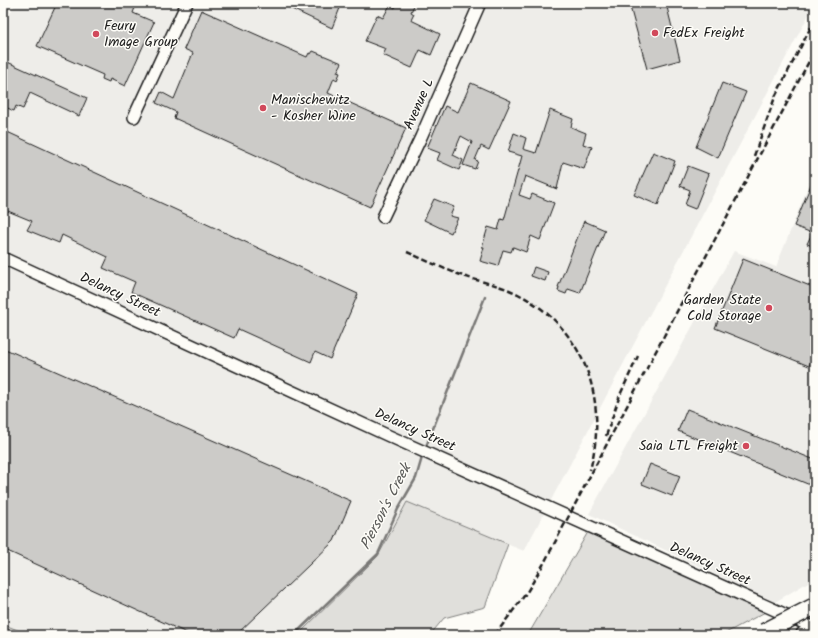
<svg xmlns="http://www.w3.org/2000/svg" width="818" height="638" viewBox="0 0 818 638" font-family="Kalam,sans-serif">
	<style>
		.built { fill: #eeede9 }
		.green { fill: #e0dfdb; stroke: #7e7e7c }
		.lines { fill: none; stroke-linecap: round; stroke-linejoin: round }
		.stream { stroke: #797876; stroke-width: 2.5 }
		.building { fill: #cccbc8; stroke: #1c1c1c }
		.minor-casing { stroke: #1c1c1c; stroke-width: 14 }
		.highway-casing { stroke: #1c1c1c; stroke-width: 19 }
		.minor { stroke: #fdfcf7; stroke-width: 11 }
		.highway { stroke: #fdfcf7; stroke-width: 16 }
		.rail { stroke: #1c1c1c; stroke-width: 2.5; stroke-dasharray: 6 3; stroke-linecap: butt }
		.highway-bridge-casing { stroke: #1c1c1c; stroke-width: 19; stroke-linecap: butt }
		.highway-bridge { stroke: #fdfcf7; stroke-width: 16 }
		.poi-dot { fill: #d1495b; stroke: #fdfcf7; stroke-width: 1.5 }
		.labels { text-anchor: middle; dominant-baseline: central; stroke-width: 3; stroke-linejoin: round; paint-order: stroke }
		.poi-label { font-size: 14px; fill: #1c1c1c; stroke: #fdfcf7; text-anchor: start }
		.street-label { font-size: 14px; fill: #1c1c1c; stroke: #fdfcf7 }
		.water-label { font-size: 15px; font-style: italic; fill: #5a5a58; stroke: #fdfcf7 }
	</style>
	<rect width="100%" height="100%" fill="#fdfcf7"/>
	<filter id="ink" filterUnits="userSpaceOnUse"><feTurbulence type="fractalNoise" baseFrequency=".025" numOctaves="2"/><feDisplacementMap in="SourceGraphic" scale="8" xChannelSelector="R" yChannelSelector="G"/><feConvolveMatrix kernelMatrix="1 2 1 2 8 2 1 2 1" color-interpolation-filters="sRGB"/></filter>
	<g filter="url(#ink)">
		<path class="built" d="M16,3h464l-18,51 23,-51h330l-291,548 -117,-48 -29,53 -80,79h-268l-25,-10 -2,4v-604z
			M815,169v409l-40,24 -186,-88 145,-263 42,16z"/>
		<path class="green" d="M407,502l101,42 -23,63 -41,11 -14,17h-132l80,-79z
			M588,532l181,78 -47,25h-194z
			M5,625l25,10h-27z"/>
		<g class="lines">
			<path class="stream" d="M425,449l60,-152
				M294,635l84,-81 20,-45 18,-31 7,-24"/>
		</g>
		<path class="building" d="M57,3h74l5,2 -3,8 21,9 -29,64 -15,-7 -1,3 -7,-3 1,-4 -66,-29z
			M279,3h63l-10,25z
			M397,3h18l-4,9 3,2 -3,6 29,14 -9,21 -11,-5 -8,18 -29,-13 3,-6 -21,-8 12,-26 6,3 7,-13 5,3z
			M629,3h37l14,57 -33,9z
			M201,10l106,47 2,-4 2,1 2,-3 29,12 -5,9 3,1 -3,7 -3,-2 -6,15 78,35 -36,79 -196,-89 2,-6 -20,-9 5,-11 13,7 19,-46 -9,-4z
			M3,60l84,38 -8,18 -49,-23 -7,16 -7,-3 -2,5 -11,-5z
			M471,83l40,18 -22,49 -8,-4 -6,14 3,1 -3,8 -12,-4 9,-23 -11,-6 -8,19 10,5 -4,10 -22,-10 3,-7 -13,-5 18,-42 13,6z
			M722,83l24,9 -28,66 -22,-11z
			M550,110l23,9 -2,8 15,6 -3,11 9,3 -8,22 -21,-7 -6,27 -32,-13 -6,19 11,4 2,-5 22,9 -14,37 -9,-4 -5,16 -13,-5 -2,5 -8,-2 -5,16 -18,-5 4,-14h-2l6,-20 10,3 3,-11 3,1 18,-64 -14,-4 6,-19 12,5 -3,11 13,4z
			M3,130l355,164 -28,65 -15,-7 -4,10 -73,-33 -4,9 -103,-46 4,-10 -32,-14 5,-11 -46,-22 -3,8 -32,-13 5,-9 -29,-12z
			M653,152l22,9 -17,44 -24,-10z
			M688,166l21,8 -14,35 -10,-4 5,-15 -10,-4z
			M815,175v72l-8,-3 5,-11 -18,-7z
			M434,199l20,8 -4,9 8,2 -7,15 -27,-13z
			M584,221l21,9 -25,63 -12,-4 -2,5 -8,-3 1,-4h-1z
			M743,259l72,29v64l-6,14 -94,-38z
			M534,267l14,5 -3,9 -14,-5z
			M3,348l348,153 -17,40 -98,94h-45l-188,-86z
			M687,409l128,51v27l-137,-56z
			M650,464l30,12 -8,20 -30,-12z"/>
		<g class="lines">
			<g class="minor-casing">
				<path id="minor" d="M134,117l53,-114
					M383,217l38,-80 59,-134
					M3,258l386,178 426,192"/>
			</g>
			<g class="highway-casing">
				<path id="highway" d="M804,635l11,-6"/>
			</g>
			<use href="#minor" class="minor"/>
			<use href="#highway" class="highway"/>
			<path class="rail" d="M754,156l21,-59 40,-78
				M407,252c18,8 37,17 56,24 18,6 38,9 55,18 67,35 91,105 72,176
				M606,436l14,-41 18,-39
				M495,635l32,-43 16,-27 272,-515"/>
			<g class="highway-bridge-casing">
				<path id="highway-bridge" d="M764,632l51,-26"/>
			</g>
			<use href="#highway-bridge" class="highway-bridge"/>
		</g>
	</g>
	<g class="poi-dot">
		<circle cx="655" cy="33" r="4"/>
		<circle cx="96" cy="34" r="4"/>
		<circle cx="263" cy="108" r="4"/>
		<circle cx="769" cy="308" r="4"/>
		<circle cx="746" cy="446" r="4"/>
	</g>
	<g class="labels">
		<g class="poi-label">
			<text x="104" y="26">Feury<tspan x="104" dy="16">Image Group</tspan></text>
			<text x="663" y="33">FedEx Freight</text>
			<text x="271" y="100">Manischewitz<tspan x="271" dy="16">- Kosher Wine</tspan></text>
			<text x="761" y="300" text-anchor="end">Garden State<tspan x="761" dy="16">Cold Storage</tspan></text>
			<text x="738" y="446" text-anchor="end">Saia LTL Freight</text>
		</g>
		<g class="street-label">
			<text transform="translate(419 104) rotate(-66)">Avenue L</text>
			<text transform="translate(120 295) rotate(25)">Delancy Street</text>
			<text transform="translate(415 430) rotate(24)">Delancy Street</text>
			<text transform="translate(710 564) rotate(24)">Delancy Street</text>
		</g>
		<g class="water-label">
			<text transform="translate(386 507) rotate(-63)">Pierson's Creek</text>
		</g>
	</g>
	<rect width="818" height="638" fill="none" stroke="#fdfcf7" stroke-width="16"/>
	<rect x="8" y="8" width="802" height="622" fill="none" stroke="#1c1c1c" stroke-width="1.5" filter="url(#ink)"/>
</svg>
